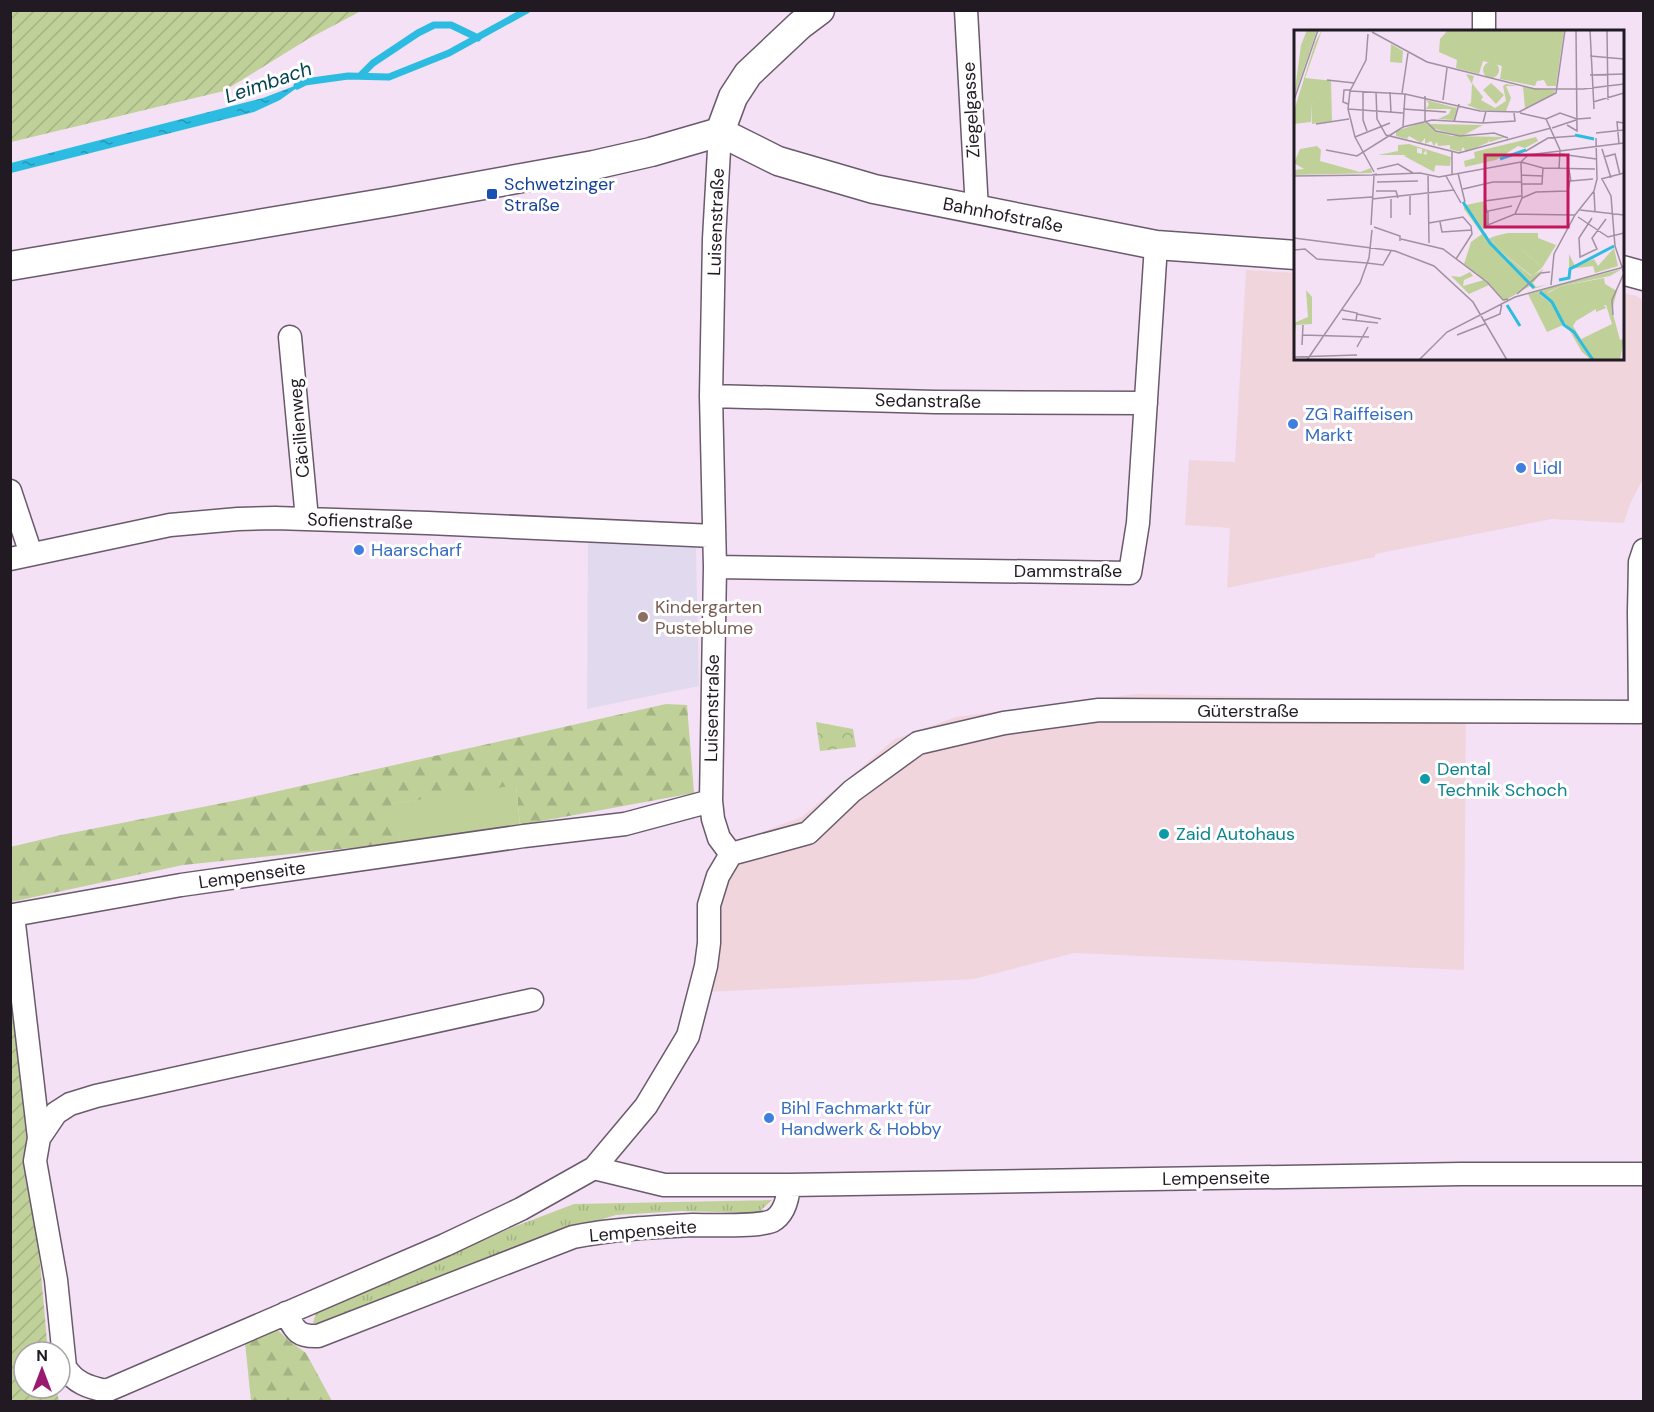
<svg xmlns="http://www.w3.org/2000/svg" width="1654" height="1412" viewBox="0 0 1654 1412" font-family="'DM Sans',sans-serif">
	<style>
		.commercial { fill: #f0d6dc }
		.education { fill: #e1daef }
		.grass { fill: url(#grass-tufts) }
		.forest { fill: url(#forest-firs) }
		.park { fill: url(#park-crowns) }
		.garden { fill: url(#garden-furrows) }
		.pitch { fill: #bfd198 }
		.water { fill: url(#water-ripples) }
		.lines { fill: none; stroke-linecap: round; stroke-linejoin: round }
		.stream { stroke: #2cbce2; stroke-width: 7 }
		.minor-casing { stroke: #6a5a6c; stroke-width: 25 }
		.tertiary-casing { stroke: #6a5a6c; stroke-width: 31 }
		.minor { stroke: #fff; stroke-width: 22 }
		.tertiary { stroke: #fff; stroke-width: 28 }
		.transit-dot { fill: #1a4fb4; stroke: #fff; stroke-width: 2 }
		.shop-dot { fill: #3f7fe0; stroke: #fff; stroke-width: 2 }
		.education-dot { fill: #8d6e63; stroke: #fff; stroke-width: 2 }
		.culture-dot { fill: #0f9aa8; stroke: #fff; stroke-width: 2 }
		.labels { text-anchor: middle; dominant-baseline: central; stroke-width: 6; stroke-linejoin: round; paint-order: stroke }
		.street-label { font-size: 18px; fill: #211a22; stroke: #fff }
		.transit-label { font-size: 18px; fill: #164399; stroke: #fff; text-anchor: start }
		.shop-label { font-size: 18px; fill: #366cbe; stroke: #fff; text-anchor: start }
		.education-label { font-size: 18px; fill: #785e54; stroke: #fff; text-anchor: start }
		.culture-label { font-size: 18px; fill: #0d838f; stroke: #fff; text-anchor: start }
		.water-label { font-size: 20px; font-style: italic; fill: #054352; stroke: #fff }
		.inset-river { fill: none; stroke: #2cbce2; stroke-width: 3 }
		.inset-road { fill: none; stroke: #a091a1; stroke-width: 1.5 }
		.view { fill: #c2185b; fill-opacity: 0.15; stroke: #c2185b; stroke-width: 3 }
		.inset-edge { fill: none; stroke: #211a22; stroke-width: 3 }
	</style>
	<defs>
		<pattern id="grass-tufts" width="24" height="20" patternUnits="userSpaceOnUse" patternTransform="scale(1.5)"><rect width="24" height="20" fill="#bfd198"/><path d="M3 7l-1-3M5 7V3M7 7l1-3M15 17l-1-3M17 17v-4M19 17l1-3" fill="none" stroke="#a4b383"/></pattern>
		<pattern id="forest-firs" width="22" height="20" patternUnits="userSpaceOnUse" patternTransform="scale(1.5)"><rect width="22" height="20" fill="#bfd198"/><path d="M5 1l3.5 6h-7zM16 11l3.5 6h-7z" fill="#a4b383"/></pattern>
		<pattern id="park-crowns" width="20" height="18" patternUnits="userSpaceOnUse" patternTransform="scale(1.5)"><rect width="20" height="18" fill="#bfd198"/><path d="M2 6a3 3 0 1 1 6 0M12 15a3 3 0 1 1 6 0" fill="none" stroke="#a4b383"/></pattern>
		<pattern id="garden-furrows" width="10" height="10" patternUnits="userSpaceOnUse" patternTransform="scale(1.5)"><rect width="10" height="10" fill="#bfd198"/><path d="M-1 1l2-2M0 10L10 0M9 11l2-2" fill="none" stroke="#a4b383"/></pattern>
		<pattern id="water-ripples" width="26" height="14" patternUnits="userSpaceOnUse" patternTransform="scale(1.5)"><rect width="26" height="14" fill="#2cbce2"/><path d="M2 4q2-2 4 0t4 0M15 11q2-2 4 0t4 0" fill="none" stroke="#2598b7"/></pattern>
	</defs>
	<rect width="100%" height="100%" fill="#f4e1f6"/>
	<path class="commercial" d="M1246,270l49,3 1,85h326l1,-65 14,3 6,5v178l-13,25 -6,19 -72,-4 -177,35v3l-148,31 3,-60 -45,-3 4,-65 46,2z
		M1136,694l330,8 -2,268 -390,-17 -100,26 -269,13 18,-111 8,-38 71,-26 93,-78 61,-22z"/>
	<path class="education" d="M588,542l108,6 3,138 -112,23z"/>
	<path class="grass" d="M772,1200l-14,13 -76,-2 -66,4 -66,20 -62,22 -161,66h-14l3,-11 200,-86 58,-22z"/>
	<path class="forest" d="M666,704l21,1 7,88 -174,32 -4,-39 -124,18 8,39 -217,22 -172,37 -1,-55 51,-12 182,-36z
		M270,1322l18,18 18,13 26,48h-81l-7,-68z"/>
	<path class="park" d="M816,722l37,7 3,18 -36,4z"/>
	<path class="garden" d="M10,11l1,-1 350,1 -53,28 -84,52 -213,51z
		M10,927l38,425h-24v36h32l3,13h-48z"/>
	<path class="pitch" d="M516,785l4,40 -120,18 -9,-39z"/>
	<path class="water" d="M305,82l-25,18 -26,12 -243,61v-10l252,-65z"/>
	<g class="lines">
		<path class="stream" d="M360,76l13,-13 45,-30 16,-8h17l27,13
			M297,86l8,-4 43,-6 41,1 60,-24 78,-43"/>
		<g class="minor-casing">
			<path id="minor" d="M966,10l11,200
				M1484,32v-22
				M290,337l17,182
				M711,396l224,6 211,1
				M10,491l21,63
				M10,559l160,-34 68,-6 37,-1 153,5 286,13
				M715,567l415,6 8,-50 18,-278
				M731,854l77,-21 44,-42 66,-48 86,-20 95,-13 541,2 -1,-100 1,-50 4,-12
				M532,1000l-436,96 -26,8 -14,9 -17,25 -4,23 21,119 9,87c10,16 23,20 41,24l339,-146 76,-36 73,-41 70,17h125l672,-11h183
				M39,1138l-26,-223 168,-30 343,-49 101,-12 86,-23
				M594,1168l52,-62 42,-70 18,-70 3,-23v-38l9,-29 13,-22 -12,-16 -6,-19 -2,-18 4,-234 -4,-171 3,-157 6,-107
				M286,1313c9,17 11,24 32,23l255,-99c40,-8 80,-10 120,-12 18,0 64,2 79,-4 13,-7 16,-23 17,-36"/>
		</g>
		<g class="tertiary-casing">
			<path id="tertiary" d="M720,132l58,29 96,28 282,56 140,10
				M720,132l13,-35 15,-23 52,-49 20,-15
				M10,266l385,-65 199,-36 57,-13 69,-20
				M1622,270l22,6"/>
		</g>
		<use href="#minor" class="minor"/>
		<use href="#tertiary" class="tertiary"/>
	</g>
	<rect class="transit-dot" x="486" y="188" width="12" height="12" rx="3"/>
	<g class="shop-dot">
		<circle cx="1293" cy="424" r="6"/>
		<circle cx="1521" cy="468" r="6"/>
		<circle cx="359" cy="550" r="6"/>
		<circle cx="769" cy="1118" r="6"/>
	</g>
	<circle class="education-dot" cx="643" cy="617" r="6"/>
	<g class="culture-dot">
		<circle cx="1425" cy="779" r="6"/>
		<circle cx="1164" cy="834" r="6"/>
	</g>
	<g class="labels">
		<g class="street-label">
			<text transform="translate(971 110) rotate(-93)">Ziegelgasse</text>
			<text transform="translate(1003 215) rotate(11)">Bahnhofstraße</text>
			<text transform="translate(716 222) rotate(-88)">Luisenstraße</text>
			<text transform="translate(928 401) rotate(1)">Sedanstraße</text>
			<text transform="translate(299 428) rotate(-95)">Cäcilienweg</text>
			<text transform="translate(360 521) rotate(2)">Sofienstraße</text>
			<text x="1068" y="571">Dammstraße</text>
			<text transform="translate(712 708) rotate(-89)">Luisenstraße</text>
			<text x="1248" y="711">Güterstraße</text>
			<text transform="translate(252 875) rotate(-8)">Lempenseite</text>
			<text transform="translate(1216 1178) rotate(-1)">Lempenseite</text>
			<text transform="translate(643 1231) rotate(-5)">Lempenseite</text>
		</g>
		<g class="transit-label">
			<text x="504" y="184">Schwetzinger<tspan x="504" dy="21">Straße</tspan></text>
		</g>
		<g class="shop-label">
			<text x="1305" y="414">ZG Raiffeisen<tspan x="1305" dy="21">Markt</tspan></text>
			<text x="1533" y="468">Lidl</text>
			<text x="371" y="550">Haarscharf</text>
			<text x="781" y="1108">Bihl Fachmarkt für<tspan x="781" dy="21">Handwerk &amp; Hobby</tspan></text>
		</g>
		<g class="education-label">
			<text x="655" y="607">Kindergarten<tspan x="655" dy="21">Pusteblume</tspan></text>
		</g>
		<g class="culture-label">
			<text x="1437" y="769">Dental<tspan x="1437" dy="21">Technik Schoch</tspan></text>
			<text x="1176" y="834">Zaid Autohaus</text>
		</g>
		<g class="water-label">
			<text transform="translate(268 82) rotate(-19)">Leimbach</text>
		</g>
	</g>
	<g transform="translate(1294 30)">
		<rect width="330" height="330" fill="#f4e1f6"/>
		<path d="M13,0h10l-23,67 7,-52zM28,0l-17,48 19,2v11l-13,13v18l-17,2v-13l21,-68zM97,14l12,7 -1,12 -12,-1zM172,44l8,2 -2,7 11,14 -2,3 14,8 11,-7 -3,-15 3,-2 12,2h-12l5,12 -5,13 -26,-1 -13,-5 4,-2 1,-19zM23,116l4,4 -1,11 40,11 11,-4 1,5 -78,2v-5l10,-1 -10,-6 6,-14zM201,206l-2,7 20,14 11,-6 18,17 -10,8 -42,-33 -2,-4zM320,218l4,18 -23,7 -2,-7 -24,3v-15l6,12 19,-7 4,7zM176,242l3,4 -9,4 -1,6 21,-6 5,5 -20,9 -18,-18 9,1zM310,248l1,6 12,7 -5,19 8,30 4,-1 -4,21h-29l-9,-8 -34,-59 13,-7zM310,275h2l6,19 -31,15 -8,-13 3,-5 20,-12v3l10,-4z" fill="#bfd198" fill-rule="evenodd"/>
		<path d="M154,0h116l-8,56h-9l-3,-6 -7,1 -2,5 -35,-7 2,-13 -19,-5 -4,13 -23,-6 1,-8 -18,-8 1,-13zM119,122l15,3 1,10 7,-2 -2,9 -30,-16zM192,203l4,10 41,33 13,-7 -11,14 3,4 13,-3 -16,5 -26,-31 -22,-18 -3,-6zM328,239l-12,7 -49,10 -13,6 19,31 -4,2 -16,-26 -10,-7 -9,1zM12,260l6,7v27l-16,1 -2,16v-18l14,-6z" fill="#bfd198"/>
		<path d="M214,203h30v5l18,7 -14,23 -18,-17 -11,7 -20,-15 2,-7z" fill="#bfd198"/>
		<path d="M229,57l32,3 -1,4 -29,14zM115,114l42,13 -1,9 -21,-1 -3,-15 -4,6v-7l-5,-1v6l-6,1h-33l20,-4v-6zM169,171l17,20 5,19 22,18 -23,22 -20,-16 7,-22 11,-8 -18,-25z" fill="#bfd198"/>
		<path d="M132,70l31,8 -3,12 -16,-1 11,-5 2,-5h-25l3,-5zM130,92l13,10 15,4 54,1 -16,5 -2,-3 1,3 -23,10 -3,-5 -2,5 -11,-3v-4l-12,1 -1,-4 -3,4 -3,-5 -6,3v-6l-4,5 -12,-7 -2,3 -11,-3v-5zM134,92l3,2 52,1 -21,11 -20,-5 -9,-3zM242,107l2,4 -13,7 -7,-2 -22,14 -31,7 -1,-6 11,-3 -1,-6zM191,171l3,25 -5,3 -17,-24zM243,262l18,15 8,18 -16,7 -19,-38z" fill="#bfd198"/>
		<path d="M189 40a8 8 0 1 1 16 0a8 8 0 1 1-16 0ZM30,50h7l1,41 -20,3 -1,-20 13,-14zM197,53l13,12 -8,9 -13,-14zM212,229l24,27 -26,15 -20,-23z" fill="#bfd198"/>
		<path class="inset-river" d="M281,105l19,4M206,129l26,-9M169,172l27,41 44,45M265,250l10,-2 1,-9 44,-23M246,262l12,10 12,23 10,7 19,28M213,275l13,21"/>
		<path class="inset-road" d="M296,0l4,79M313,0l1,70M78,2l55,30 108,27h48l41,-5M74,4l-2,26 -16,31 -2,18 7,28 19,35M296,26l34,3M296,45l34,-1M33,50l27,3M56,61l55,3 75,17 39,1 37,-19 9,-63M69,62v28l4,11M82,62l1,27 9,16 73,18 92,-25M96,62l1,21M108,63l6,-40M131,66v25l11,10 24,5 34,-3 14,5M0,70l24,-70M149,70l4,-32M299,72l31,-9M54,74l-5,-2 1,-12h7M54,79l55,4M109,79l43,3M226,83l26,6 14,31 -1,19M252,89l14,-6 17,6 14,-1M160,92l5,-18M189,93l32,-2 -1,-8M22,94l33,-5M273,95l10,6 -1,-101M109,97l2,-33M258,98l24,-8M302,103l28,-3M61,107l35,-14M302,108l1,41M325,114l-2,-22 7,1M308,119l9,29M32,120l31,6 46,-29 29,-7 51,3 3,-12M232,121l22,-13 27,-2M266,124l36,5M310,127l11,-3 5,21M227,132l22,6 52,1M83,139l21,-5 15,9M275,140l2,11 22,-2M164,143l7,29M83,144l-5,1 48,-2 19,4 82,-15M134,144l1,69M158,144v-23M227,145l22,1M0,146l78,-1M152,146l15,27M307,149l23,-6M308,149l9,17 4,50 9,27 -12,27 1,15M83,152l41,-1M227,154h21l1,-16M169,159l30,-7h28M82,161h20l2,7M300,162l1,19M116,166v19M228,168l14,-6 32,-1 2,-11M78,169l82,-9M97,169v19M33,170l45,-3M218,176l-24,5v14l27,-11 60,1M286,180l44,5M193,183l-2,-12 36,-5M221,184l7,-16 -1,-36 7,-7 96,-12M284,187l30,20 16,-4M298,188l-13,20 1,19 17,-8 -5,-11 14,-19M146,192l2,10 30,-2M135,193l34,-6 8,9 1,8 -16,25M77,195l3,-49M80,197l26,9v5M0,208l101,13 39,15 39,36 34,58M107,209l42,10 44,33 16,18 5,-1M0,220l11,-1 12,10 50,4M73,233l16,2 8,-14M257,255l3,-31 21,-39 19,-24 3,-12M223,264l24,-21 9,-1M48,280l15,3 -1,8M63,284l24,5M48,289l36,4M189,291l17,-7 2,-11M8,305l67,2M163,305l28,-11M8,315l1,-20M63,317l11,-20M0,327l63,-2M13,330l53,-77 9,-25 3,-28M125,330l28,-28 68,-35 109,-30"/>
		<path class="view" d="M191,125h83v72h-83z"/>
		<rect width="330" height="330" class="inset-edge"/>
	</g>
	<rect width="1654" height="1412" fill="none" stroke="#211a22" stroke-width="24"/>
	<g transform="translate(42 1370)"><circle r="28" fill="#ffffff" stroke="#a6a3a7" stroke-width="1.5"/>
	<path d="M0-4.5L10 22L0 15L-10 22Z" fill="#9a1a70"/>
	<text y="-9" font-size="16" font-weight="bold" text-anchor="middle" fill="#211a22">N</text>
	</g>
</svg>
